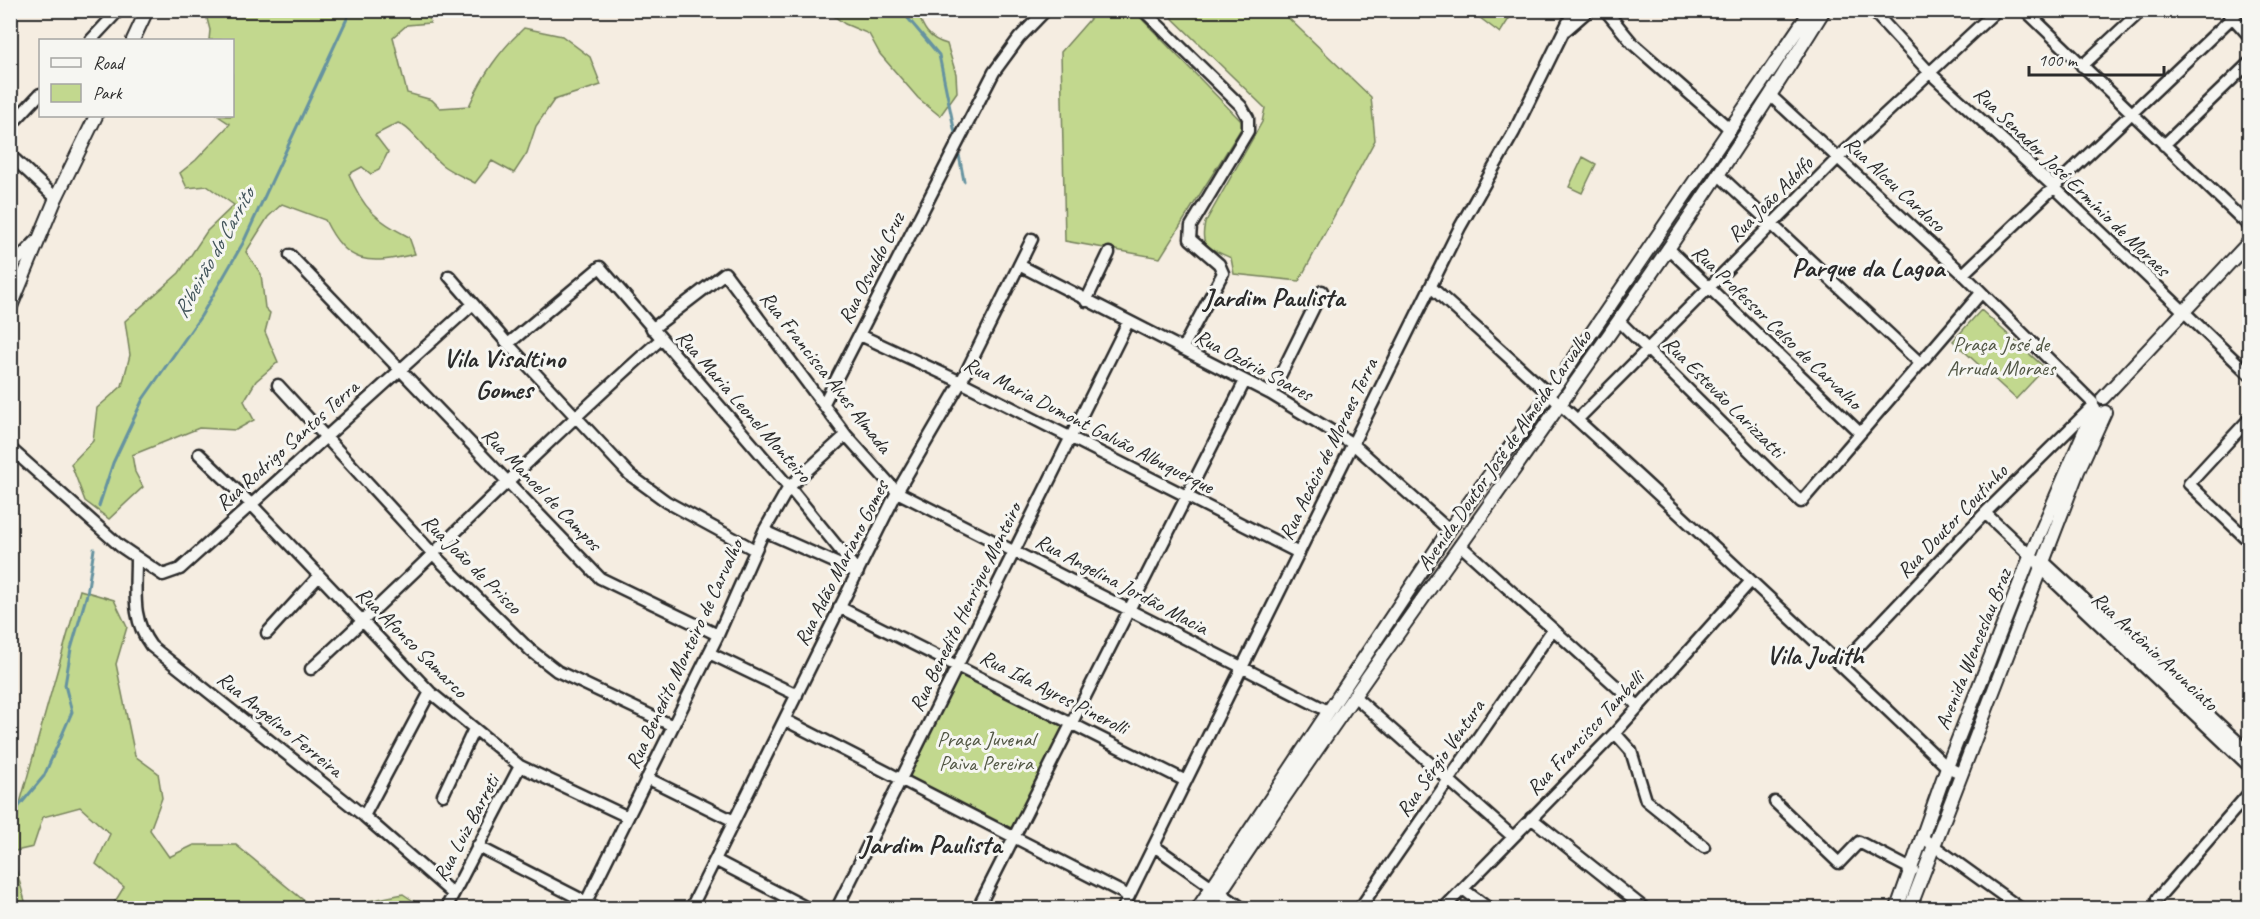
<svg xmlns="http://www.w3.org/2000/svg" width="2260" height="919" viewBox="0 0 2260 919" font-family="Caveat,sans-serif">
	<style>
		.green { fill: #c2d88e; stroke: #76825c; stroke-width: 1.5 }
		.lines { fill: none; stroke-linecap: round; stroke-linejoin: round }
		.stream { stroke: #6693a0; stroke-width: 3 }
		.minor-casing { stroke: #2b2b2b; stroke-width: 15 }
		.major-casing { stroke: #2b2b2b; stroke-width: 16 }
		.minor { stroke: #f6f6f2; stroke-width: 10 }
		.major { stroke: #f6f6f2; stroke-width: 12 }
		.labels { text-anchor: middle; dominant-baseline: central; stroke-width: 6; stroke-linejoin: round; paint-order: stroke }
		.street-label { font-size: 21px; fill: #2b2b2b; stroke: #f6f6f2 }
		.park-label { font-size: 21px; fill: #515644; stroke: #f6f6f2 }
		.water-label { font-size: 22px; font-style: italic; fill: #44565c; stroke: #f6f6f2 }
		.district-label { font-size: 27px; font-weight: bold; fill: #2b2b2b; stroke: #f6f6f2 }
	</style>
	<rect width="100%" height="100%" fill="#f5ede1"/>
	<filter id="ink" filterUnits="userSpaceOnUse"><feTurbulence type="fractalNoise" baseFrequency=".0167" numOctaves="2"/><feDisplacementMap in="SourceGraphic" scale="12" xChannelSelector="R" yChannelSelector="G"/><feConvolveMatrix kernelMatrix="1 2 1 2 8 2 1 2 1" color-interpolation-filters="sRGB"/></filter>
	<g filter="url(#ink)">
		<path class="green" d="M205,11h223l2,12 -23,2 -14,12 14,56 25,7 8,8 29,-2c14,-31 30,-55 55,-78l38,8 28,21 11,28 -47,15 -18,26 -9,27 -13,20 -22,-12 -17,22c-11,-6 -24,-11 -33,-18 -15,-12 -30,-37 -44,-42l-23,12 13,17 -9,18 -8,4 -9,-7 -13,7c14,35 27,46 60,63l6,17c-47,11 -68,11 -90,-34l-43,-16 -14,13 -22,35 15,22 4,34 5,5 -5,19 13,30 -22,19 -12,20 10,19 -18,10 -37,-2 -67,27 3,17 8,15 -34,32 -24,-18 -14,-37 22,-23 4,-33 25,-22 8,-31 -5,-34 54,-48 28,-42 27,-26 -27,-19 -20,2 -7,-15 16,-13 34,-36 -12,-8h14v-76h-23l1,-10z
			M827,11h90c6,17 11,28 30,33l9,30 1,18 -17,24 -22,-18 -38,-44 -11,-20 -24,-10z
			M1097,11h37l110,113 -84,134 -95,-17 -4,-189z
			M1165,11h116l90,86 4,43 -76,141 -65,-7 -3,-16c-21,-10 -32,-10 -26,-35l57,-101 3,-14z
			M1471,11h43l-14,22z
			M1583,157l13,7 -14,29 -13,-6z
			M1981,310l64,58 -29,31 -63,-58z
			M80,590l34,10 13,27 -11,37 19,92 23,17 4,25 -12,32 19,27 25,-12h42l77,63h-129l-13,-6 -21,-1 -5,7h-34l13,-21 -28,-23 14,-30 -30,-27 -37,10 -10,30 -22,5 16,56h-16v-73z
			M959,671l107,53 -56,107 -104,-53z
			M403,894l21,14h-75l4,-4z"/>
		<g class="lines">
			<path class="stream" d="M901,10l38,45 16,78
				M959,155l5,26
				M99,506l14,-43 30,-64 58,-83 42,-73 108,-233
				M10,817l34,-41 28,-64 -7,-27 6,-36 16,-55 7,-45"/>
			<g class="minor-casing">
				<path id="minor" d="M1143,10l98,96 7,12v13l-57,95 -1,13 29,25 4,9 -41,76
					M1605,10l28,34 98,86
					M1872,10l58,63 124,114 196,188
					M2025,10l225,217
					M2226,10l24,27
					M1566,30l23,-20
					M91,40l28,-30
					M2082,66l60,-56
					M1771,96l192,178 130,129
					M10,126l30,-32
					M2164,145l86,-83
					M10,155l46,43
					M1719,175l201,188
					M1668,248l192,185
					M290,255l310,323 118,57
					M1019,265l252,129 82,50 96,86
					M10,268l27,-28
					M1963,274l277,-264
					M449,276l59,68 122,131 37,27 88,48
					M1431,287c174,157 347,317 516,480l13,6
					M1086,301l23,-48
					M1619,321l182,181 180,-209
					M652,329l73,-56 121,162 51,57 431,219
					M860,335l101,47 338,171
					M508,344l92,-77 189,220 69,85
					M278,385l156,170 96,95 27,21 116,55
					M1271,394l51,-103
					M824,403l170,-331 25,-34 27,-28
					M2250,418l-61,66 61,58
					M1577,420l262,-263 158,-147
					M10,448l110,98 43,29 17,-6 293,-265
					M199,454l52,50 179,188 90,74 108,51
					M1985,513l51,48 4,7 210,199
					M764,531l90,40
					M1460,545l178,161
					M136,559c0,33 -5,60 15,87l213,170 89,78
					M2037,561h6l207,192
					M839,607l347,174
					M267,633l52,-57
					M709,653l88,42
					M1842,664l146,-154 105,-104
					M311,669c118,-108 229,-223 349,-329
					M1354,696l159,141
					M785,720l344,176
					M1615,733l16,18 15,49 58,47
					M647,778l85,42
					M443,795l31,-66
					M1775,802l64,61 20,-21 54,28
					M364,816l66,-124
					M1531,818l113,90
					M1923,838l97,70
					M477,846l121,62
					M1154,846l88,62
					M715,860l92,48
					M1463,889l25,19
					M2157,899l93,-107
					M446,908l74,-142
					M583,908l135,-273 46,-104 25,-44 57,-52
					M691,908l206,-416 64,-110 71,-143
					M837,908l291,-586
					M978,908l267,-527
					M1123,908l337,-681 54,-95 60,-122
					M1360,908l193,-279
					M1444,908l171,-175 135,-151"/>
			</g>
			<g class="major-casing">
				<path id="major" d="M133,40l14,-30
					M10,309l46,-111 40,-82
					M2103,398l147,-157
					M1198,908l251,-378 109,-148 253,-372
					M1210,908c199,-303 423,-589 614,-898
					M1897,908l50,-141 85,-215 62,-143
					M1910,908l168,-437 27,-59"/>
			</g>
			<use href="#minor" class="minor"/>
			<use href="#major" class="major"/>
		</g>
	</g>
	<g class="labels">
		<g class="street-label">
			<text transform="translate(2072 181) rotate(44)">Rua Senador José Ermínio de Moraes</text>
			<text transform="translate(1895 184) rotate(43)">Rua Alceu Cardoso</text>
			<text transform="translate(1770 199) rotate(-45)">Rua João Adolfo</text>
			<text transform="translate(871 268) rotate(-63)">Rua Osvaldo Cruz</text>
			<text transform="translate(1777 327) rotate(44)">Rua Professor Celso de Carvalho</text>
			<text transform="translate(1254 365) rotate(28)">Rua Ozório Soares</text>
			<text transform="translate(826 372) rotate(52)">Rua Francisca Alves Almada</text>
			<text transform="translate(1724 397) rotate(45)">Rua Estevão Larizzatti</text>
			<text transform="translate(744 406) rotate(49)">Rua Maria Leonel Monteiro</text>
			<text transform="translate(1089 425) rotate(27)">Rua Maria Dumont Galvão Albuquerque</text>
			<text transform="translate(287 445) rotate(-42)">Rua Rodrigo Santos Terra</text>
			<text transform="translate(1328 449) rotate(-64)">Rua Acácio de Moraes Terra</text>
			<text transform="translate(1504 450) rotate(-55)">Avenida Doutor José de Almeida Carvalho</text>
			<text transform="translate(542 489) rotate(46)">Rua Manoel de Campos</text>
			<text transform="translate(1952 521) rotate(-46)">Rua Doutor Coutinho</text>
			<text transform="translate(841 563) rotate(-63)">Rua Adão Mariano Gomes</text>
			<text transform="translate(472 564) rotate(45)">Rua João de Prisco</text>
			<text transform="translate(1122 584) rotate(28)">Rua Angelina Jordão Macia</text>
			<text transform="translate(965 607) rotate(-64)">Rua Benedito Henrique Monteiro</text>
			<text transform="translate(412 642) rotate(45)">Rua Afonso Samarco</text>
			<text transform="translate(1973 649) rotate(-68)">Avenida Wenceslau Braz</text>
			<text transform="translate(2155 651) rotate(43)">Rua Antônio Anunciato</text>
			<text transform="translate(684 654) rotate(-65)">Rua Benedito Monteiro de Carvalho</text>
			<text transform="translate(1054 692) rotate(27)">Rua Ida Ayres Pinerolli</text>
			<text transform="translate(280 724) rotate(39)">Rua Angelino Ferreira</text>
			<text transform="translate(1585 733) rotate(-47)">Rua Francisco Tambelli</text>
			<text transform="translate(1440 758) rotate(-55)">Rua Sérgio Ventura</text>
			<text transform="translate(466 828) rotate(-62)">Rua Luiz Barreti</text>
		</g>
		<g class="park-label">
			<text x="2001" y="344">Praça José de<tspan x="2001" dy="24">Arruda Moraes</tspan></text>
			<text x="986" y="739">Praça Juvenal<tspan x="986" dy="24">Paiva Pereira</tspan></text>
		</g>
		<g class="water-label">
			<text transform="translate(214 253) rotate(-61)">Ribeirão do Carrito</text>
		</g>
		<g class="district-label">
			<text x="1868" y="267">Parque da Lagoa</text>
			<text x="1274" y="297">Jardim Paulista</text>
			<text x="504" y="358">Vila Visaltino<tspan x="504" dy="31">Gomes</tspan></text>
			<text x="1815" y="655">Vila Judith</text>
			<text x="931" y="844">Jardim Paulista</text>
		</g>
	</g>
	<rect width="2260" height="919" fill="none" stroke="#f6f6f2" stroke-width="36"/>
	<rect x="18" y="18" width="2224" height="883" fill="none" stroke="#2b2b2b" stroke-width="2" filter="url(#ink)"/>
	<rect x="39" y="39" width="195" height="78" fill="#f6f6f2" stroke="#a5a5a2" stroke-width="1.5"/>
	<rect x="51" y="58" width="30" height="9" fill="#f6f6f2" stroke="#a5a5a2" stroke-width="1.5"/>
	<text x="93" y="69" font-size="18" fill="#2b2b2b">Road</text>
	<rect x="51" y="84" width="30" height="18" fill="#c2d88e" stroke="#a5a5a2" stroke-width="1.5"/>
	<text x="93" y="99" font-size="18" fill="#2b2b2b">Park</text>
	<path d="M2029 66v9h135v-9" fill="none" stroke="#2b2b2b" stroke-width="3"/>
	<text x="2038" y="66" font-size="18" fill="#2b2b2b" stroke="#f6f6f2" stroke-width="4.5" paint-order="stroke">100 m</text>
</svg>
